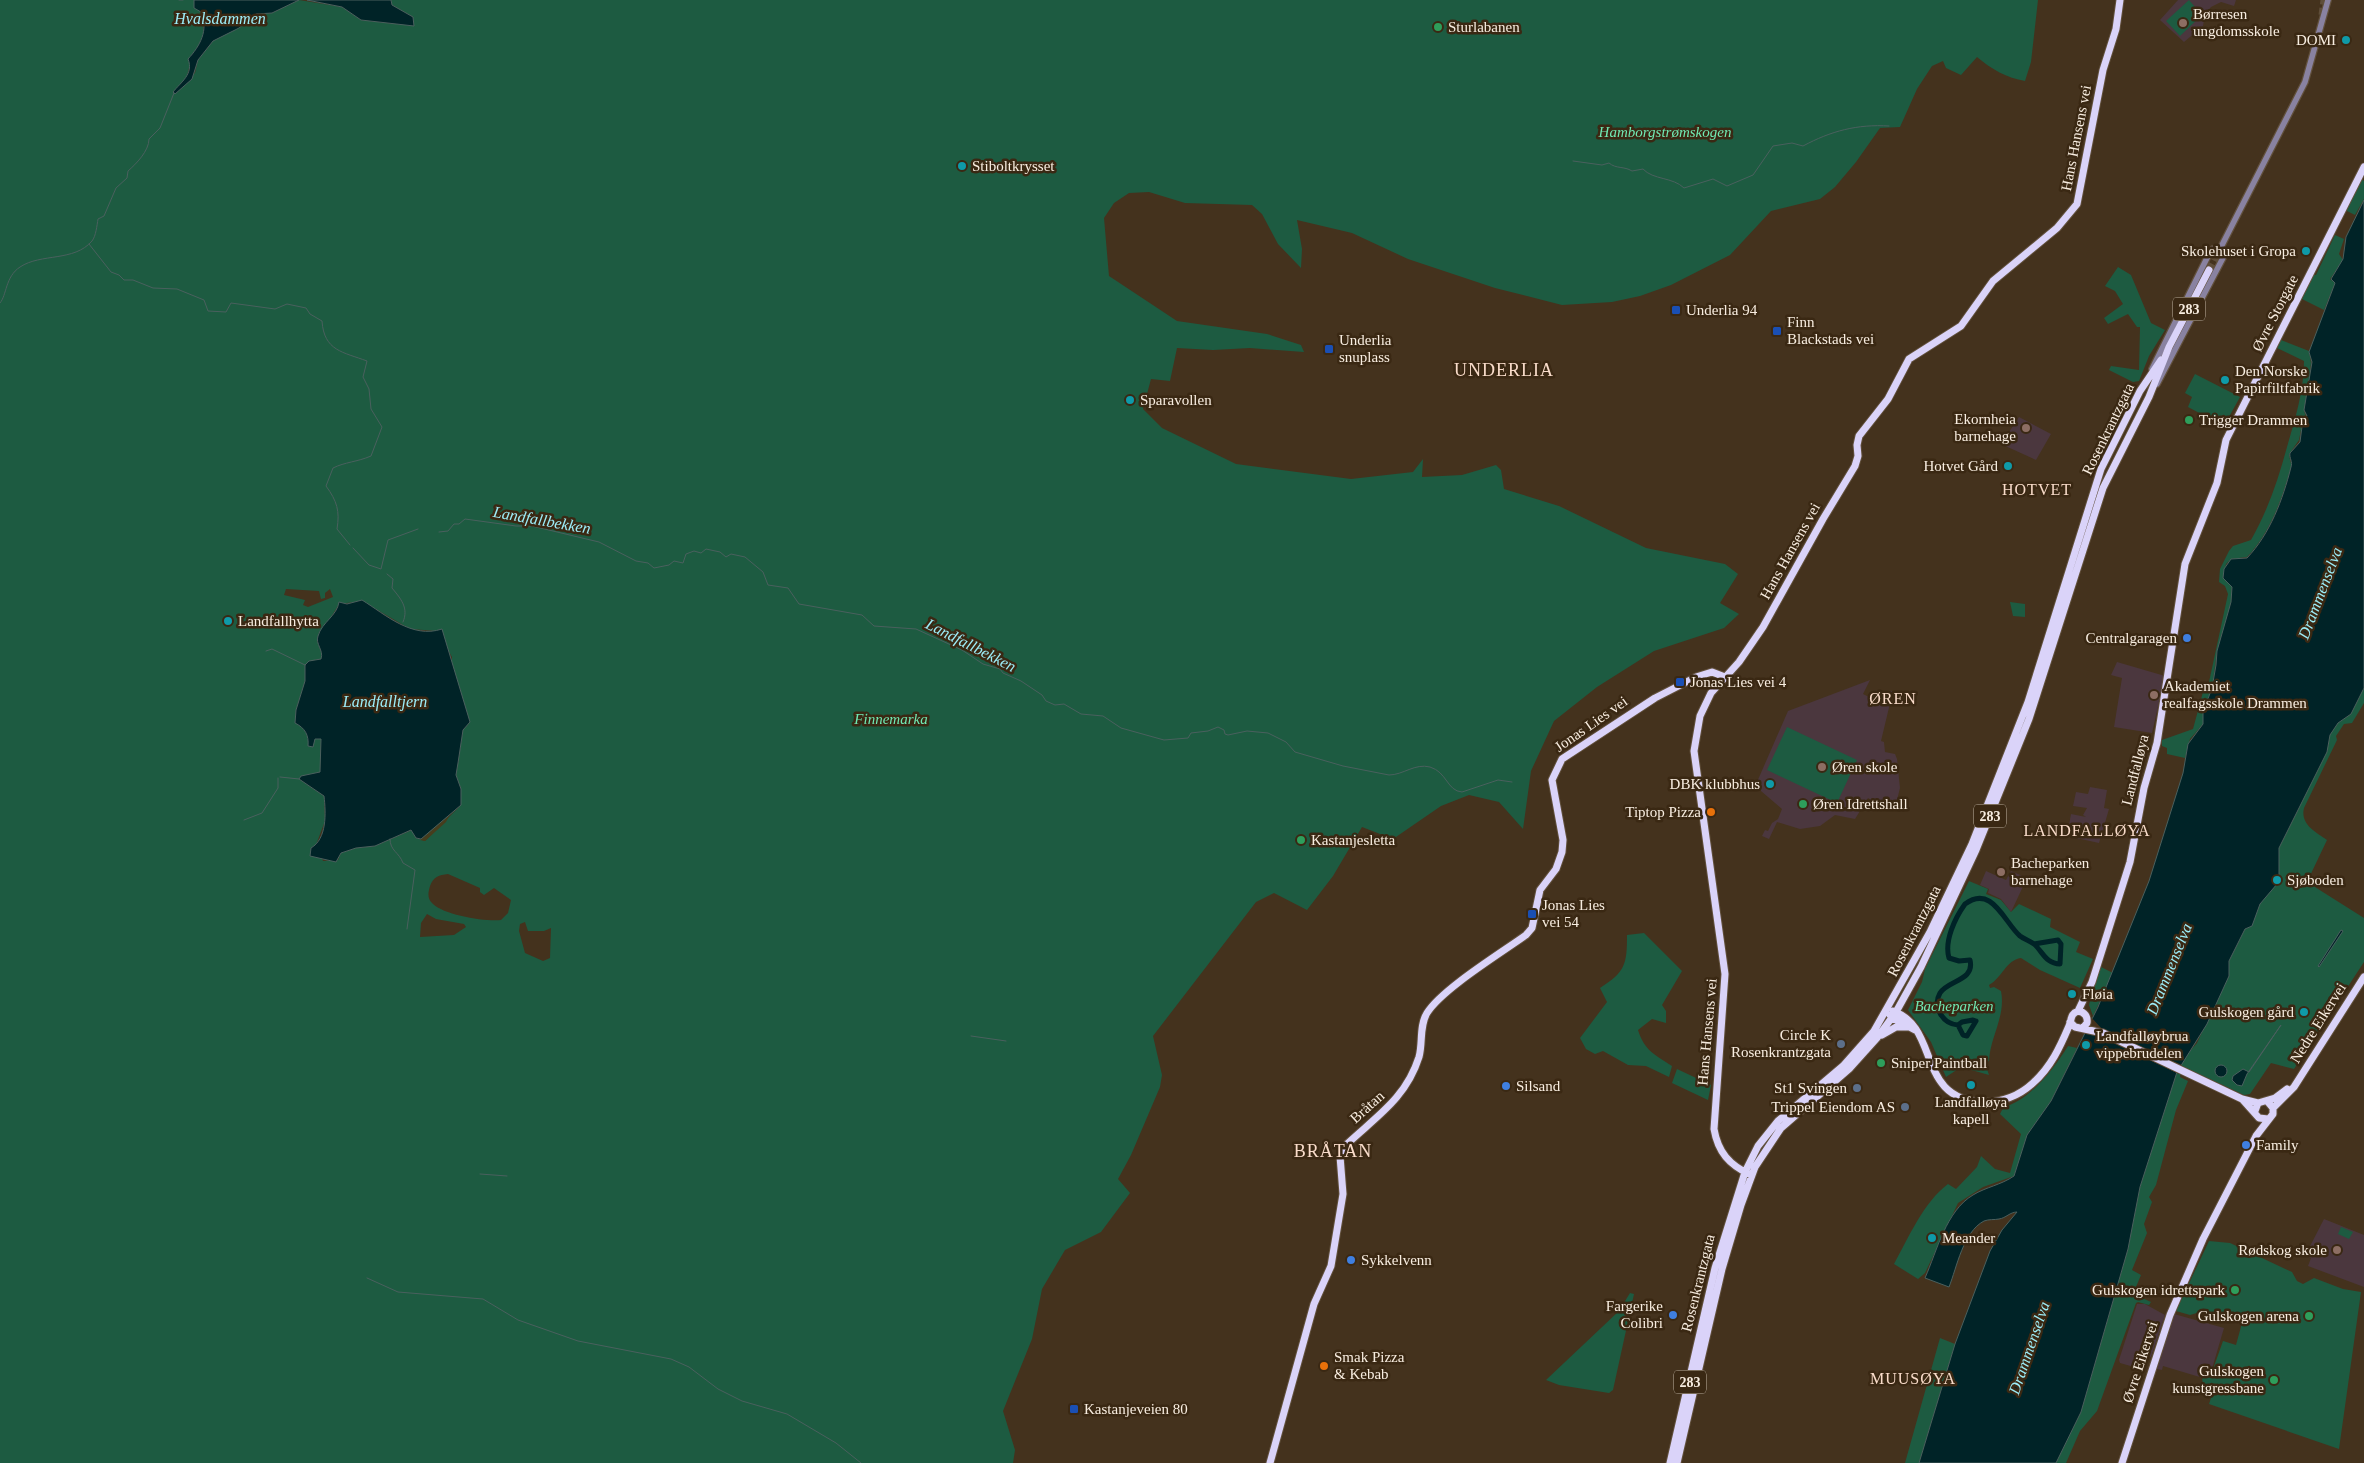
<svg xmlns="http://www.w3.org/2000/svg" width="2364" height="1463" viewBox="0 0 2364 1463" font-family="'Times New Roman',serif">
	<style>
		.education { fill: #4b373e }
		.green { fill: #1d5b41; fill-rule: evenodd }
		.sand { fill: #463d1d }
		.water { fill: #002327; stroke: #4a605e }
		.pier { fill: #44321d }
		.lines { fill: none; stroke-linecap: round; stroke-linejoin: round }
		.stream { stroke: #4a605e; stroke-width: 1 }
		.canal { stroke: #002327; stroke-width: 5 }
		.major-tunnel { stroke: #5f4e3a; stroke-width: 7; stroke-dasharray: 7 3.5; stroke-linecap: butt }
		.minor-casing { stroke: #61503c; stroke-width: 8 }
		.major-casing { stroke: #61503c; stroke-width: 9 }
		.minor { stroke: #8982a1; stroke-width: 5.5 }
		.major { stroke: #dad3f9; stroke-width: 7 }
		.education-dot { fill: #8d6e63; stroke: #3a2813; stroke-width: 2 }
		.leisure-dot { fill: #2e9e5b; stroke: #3a2813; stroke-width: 2 }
		.culture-dot { fill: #0f9aa8; stroke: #3a2813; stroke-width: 2 }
		.transit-dot { fill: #1a4fb4; stroke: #3a2813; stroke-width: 2 }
		.shop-dot { fill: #3f7fe0; stroke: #3a2813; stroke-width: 2 }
		.food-dot { fill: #e8710a; stroke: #3a2813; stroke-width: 2 }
		.service-dot { fill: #5c6f8a; stroke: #3a2813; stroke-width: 2 }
		.labels { text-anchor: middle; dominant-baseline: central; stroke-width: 5; stroke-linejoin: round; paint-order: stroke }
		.shield { fill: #3a2813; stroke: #bfb2a2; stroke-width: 1 }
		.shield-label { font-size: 14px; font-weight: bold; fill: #f8ede0 }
		.poi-label { font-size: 15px; fill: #f8ede0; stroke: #3a2813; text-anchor: start }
		.park-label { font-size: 15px; font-style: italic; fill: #70e9b3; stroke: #3a2813 }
		.street-label { font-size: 15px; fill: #f8ede0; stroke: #3a2813 }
		.water-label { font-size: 16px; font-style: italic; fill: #9cedf8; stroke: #3a2813 }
		.neighbourhood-label { font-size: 16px; letter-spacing: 1px; fill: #f9dcca; stroke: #3a2813 }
		.quarter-label { font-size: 18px; letter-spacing: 1px; fill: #f9dcca; stroke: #3a2813 }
	</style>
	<rect width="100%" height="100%" fill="#44321d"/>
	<path class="education" d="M2178,0h58l-2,6 -13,-4 -10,5 -6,7 -2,12 -19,16 -24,-22z
		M2019,417l32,17 -15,26 -35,-16z
		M2117,662l48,14 -13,57 -38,-6 8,-49 -11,-3z
		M1870,680l-7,14 6,3 22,-6h19l-3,7 -15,-3 -11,46 3,1 1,10 10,2 2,5 3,29 -5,20 -10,1 -17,-11 -13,21 -20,-4 -15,11 -20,3 -23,-7 -8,17 -7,-3 3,-6 3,1 4,-8 6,-4 4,-10 -21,-18v-7l-4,-2 31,-71z
		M2090,787l17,3 -3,18 5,1 -10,34 -32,-7 4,-22 15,3 -3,-2 4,-7 -14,-2 3,-14 12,2z
		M1986,871l20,9 5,-9 16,7 -16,34 -10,-13 -13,-6 1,-4 -9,-4z
		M2324,1219l40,16v52l-56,-21 3,-8 -6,-2z
		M2137,1304h8l20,11 -14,42 -13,-4 -4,14 -14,-4 -1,-3z
		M2174,1314l50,14 -13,44 -8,6 -40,-12 -1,4 -5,-1z"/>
	<path class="green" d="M0,0h194v8l8,4 2,22 -14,30 -4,16 -12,12 21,-19 3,-13 15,-19 43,-27 16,-1 27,-13 43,7 19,13 34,4h5l13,-7 -21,-12 -1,-5h1647l-7,62 -6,19c-18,-3 -34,-12 -48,-24l-16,18 -15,-7 -3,-7 -11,5 -15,23 -17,38 -20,1 -24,34 -21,25 -15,12 -49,12 -41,44 -59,30 -31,11 -28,6 -50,3 -67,-17 -87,-29 -56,-26 -55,-13 5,29 -1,19 -23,-24 -16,-30 -10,-9 -67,-2 -36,-11 -20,1 -15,10 -10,15 5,58 68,45 90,13 34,11 3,7 -54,-4 -37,2 -36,-2 -7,33 -19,-2 -8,30 19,19 74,36 115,15 62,-7 10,-13 -1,18 40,-2 34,-10 5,5 3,19 55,17 87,42 79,16 13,10 -18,29 19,11 -15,14 -70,23 -57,36 -43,34 -23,50 -8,58 -24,-27 -30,-7 -28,11 -48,33 -31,-12 -29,49 -26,34 -33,-17 -18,9 -103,134 9,39 -2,12 -29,68 -13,24 12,14 -29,39 -36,18 -23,39 -10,50 -29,72 12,39 -2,13h-1013zM286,589l33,2 2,8 4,-1v-5l5,-4 3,8 -25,10 -5,-2 2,-5 -21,-5zM362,601l48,28 27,2 15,26v11l18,54 -7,8 -5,33 -2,12 5,14v16l-36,36 -9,-3 -4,-8 -37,16 -19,2 -15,5 -3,7 -15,1 -7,-16 9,-24 -1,-25 -25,-17 21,-7 1,-33 -12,-2 -13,-27 9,-29v-11l4,-9 12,-2 1,-5 -5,-14 22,-36zM448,874l32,14v4l4,3 10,-7 17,12 -3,13 -7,7c-15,2 -57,-5 -68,-16 -6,-5 -5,-11 -3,-18 3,-9 9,-11 18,-12zM427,914l9,5 28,5 2,3 -12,8 -34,2 1,-14zM525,922l3,9h16l7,-3 -1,30 -7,3 -18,-8 -6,-22 1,-7z
		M2189,0l13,15 -22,21 -14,-15z
		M2361,179l3,2v18l-9,16 -10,-5z
		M2335,235l9,4 -5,15 4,6 -13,19 5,4 -11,27 -22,-11 11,-24h3z
		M2118,267l13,8 20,48 14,7 -16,26 -10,25 -6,1 -24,-12 2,-4 28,4 1,-43h-3l-9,-13 -20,10 -4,-6 19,-14 -8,-13 -10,-5z
		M2281,340l28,11 2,12 -7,48 2,6 -3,2 -4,21 -9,13c-2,5 2,9 1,14 -9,32 -21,66 -44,90l-16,2 -5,5 -3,14 9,9 -1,15 -14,49 -5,37 -9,36 -13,15 -5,19 -18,-4v-6l-5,-2v-6l31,-11 10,-37 6,-10 19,-88 -3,-8 -6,-4 1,-13 9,-18 4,-5 18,-6c17,-30 27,-60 36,-93 8,-28 17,-56 17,-86l-27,-13z
		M2195,374l45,23 -16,29 -36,-19 4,-10 -7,-4z
		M2010,602l15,2v13l-12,-1z
		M2364,688v15l-12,20 -8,1 -8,12 1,4 -33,68c-4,16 11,24 23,32l-20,42 57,36v44l-70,107 -23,-6 -21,31 -6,1 -62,-29 -2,11 8,4 -12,29 -20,75 -7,12 3,5 -8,22 3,9 -15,37 9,5 -8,19 18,8 -2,3 -11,-3 -2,1 -39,108 -17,20 -14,32h-10l25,-51 47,-163 12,-62 37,-115 3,-9 17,-20 32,-67v-15l16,-32 7,-4 8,-21 19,-29v-27l48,-96 3,-17 8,-12 13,-9z
		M1787,727l70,33 -20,43 -70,-33z
		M1969,881l19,8 -2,5 15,6 10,12 8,-8 32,15 -1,8 30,15 -4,10 17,7 -13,29 -40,-18 -19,-12c-15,2 -19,20 -32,27l1,3 4,-1 7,4c5,25 -11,46 -12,70l-4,2 4,12 -28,-8 -15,10 -15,-35 -23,-32 14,-28 3,-13z
		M1644,933l38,38 -20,34 4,6v12l-14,-4 -14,11c6,20 17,25 34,36l-3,11 -23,-11 -18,-1 -25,-14 -8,3 -9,-5 -6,-11 27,-36 -7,-14c25,-16 27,-23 27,-53z
		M2099,966l14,7 -20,43 -4,-11z
		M2068,1046l9,2 -26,53 -24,34 -13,41 -31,11 -25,16 -33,70 -7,6 -24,-15c15,-27 29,-61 54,-80l8,5 21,-22 4,-11 14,13 15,4 11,-39 -21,-20 3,-6c29,-10 49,-37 65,-62z
		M1677,1069l34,16 -3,15 -36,-17z
		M2341,1227l12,5 -4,7 -11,-5z
		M2209,1241l21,2 62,29 5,9 6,3 11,-6 29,11 18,3 -22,157 -130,-45 2,-6 -6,-7 -3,-12 10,-7 11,-31 13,4 6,-22 -42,-11 -10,3 -14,-4z
		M1630,1293l4,1 -21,96 -4,3 -50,-8 -13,-5 73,-69z
		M1940,1338l15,6 -36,119h-14z"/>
	<path class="sand" d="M451,812l-5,10 -21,19 -5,-1z"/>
	<path class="water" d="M194,0h105l-27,13 -16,1 -17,14 -26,13 -15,19 -6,19 -17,15 -2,-2c8,-10 21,-18 15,-33 12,-13 21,-29 13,-47l-7,-4z
		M307,0h84l1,5 21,12 1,9 -53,-6 -19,-13z
		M2364,200v488l-13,26 -13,9 -8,12 -3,17 -48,96v28l-2,8 -17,20 -8,22 -7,3 -16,32v15l-22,48 -30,48 -37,115 -12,62 -47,163 -25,51h-137l36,-119 35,-93 12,-21 15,-18c-7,0 -11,6 -18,7 -5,1 -10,0 -15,2 -21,11 -27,46 -35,66l-24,-9c12,-27 21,-67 48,-83 13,-8 28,-10 41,-19l13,-41 24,-34 47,-94 51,-126 34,-108 5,-29 15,-20v-12l9,-24 4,-23 1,-14 14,-49 1,-15 -9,-9 1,-9 7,-10 16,-1c23,-24 36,-59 44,-91 2,-5 -2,-9 -1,-14l10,-11 3,-23 4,-3 -3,-6 8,-48 -3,-10 26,-69 -4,-4 12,-20 3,-22z
		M362,600c24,15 50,39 80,29l28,93 -7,8 -5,33 -2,12 5,14v16l-40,34 -5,-1 -5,-8 -36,16 -19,2 -15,5 -5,9 -26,-6 1,-8c16,-9 15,-35 13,-52l-25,-17 2,-3 19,-4 1,-33h-6l-2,8 -5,-1c1,-11 -3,-18 -13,-23l1,-13 9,-29v-16l4,-4 12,-2c3,-9 -6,-15 -3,-23 4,-14 19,-20 21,-34l8,2z
		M2341,930l2,1 -24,36 -1,-1z
		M2281,1025l-34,49 -5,12 -5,-1 -5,-5 1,-4 10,-7 6,3z
		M2215 1071a6 6 0 1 1 12 0a6 6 0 1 1-12 0Z"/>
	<path class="pier" d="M2091,1017l11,12 80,36 -3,9 -81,-38 -15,-4z"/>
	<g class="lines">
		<path class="stream" d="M179,0h4
			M1573,161l29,4 7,-2c7,6 15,3 23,8l11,-2c10,11 30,8 41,19l29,-9 14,7 26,-11 20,-29 19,-3 11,3c28,-15 54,-22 86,-20
			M89,244l22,28 8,3 5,5h9l20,8 24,1 27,11 4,11 18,1 5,-9 44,6 12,-5 19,4 4,6 12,7c2,30 21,31 45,40l-4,16 6,12 2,20 11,18 -11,29c-14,6 -26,6 -38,12l-7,18c11,15 14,25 11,43l13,16
			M0,303c7,-8 5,-26 20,-36 21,-14 54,-5 72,-26 4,-5 5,-16 6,-22l6,-3 12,-28 11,-10 1,-7c8,-7 21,-20 21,-32l11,-11 14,-35
			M439,532l9,-1 6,-7h5l6,-5 51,7h16l67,16 37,19 12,2 6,5 15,-3 5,-4 9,2 3,-9 8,-3 7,2 5,-4 14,3 6,5 5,-3 14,3 18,15 5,13 20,3 11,16 63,11 12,11 42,3 46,21 21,14 17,5 3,4 18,8 21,14 4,6 9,4 9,-1 17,10 22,2 18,12 43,12 24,-2 3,-5 17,-2 10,-4 6,3 1,4 3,1 19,-4 21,2 18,9 9,10 48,14 46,9c14,0 26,-12 41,-8 17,5 17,24 32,25l36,-12 14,2
			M353,548l16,17 12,4 7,-29 30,-11
			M387,574l6,5 -1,9c9,11 17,20 11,34
			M266,651l6,-2 33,16
			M280,777l19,2
			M244,820l18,-7 16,-25v-10
			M390,839c0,12 9,13 13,24l12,7 -8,59
			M971,1036l35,5
			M480,1174l27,2
			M367,1278l31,14 85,7 35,21 60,21 93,18 18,8 29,22 24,12 45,13 49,29 25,20"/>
		<path class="canal" d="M1958,1025l5,10 4,1 9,-15 -3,-1 -11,2 -4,3c-15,-1 -26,-18 -18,-32 8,-13 35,-12 30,-33l-11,1 -10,-3c-5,-17 6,-40 16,-54 27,-20 39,18 55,32 4,3 10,5 14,8 9,8 12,20 26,20l1,-20 -3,-4 -24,4"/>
		<path class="major-tunnel" d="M2322,15l2,-15
			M2209,270l13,-25"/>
		<g class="minor-casing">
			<path id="minor" d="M2220,249l85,-167 23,-82
				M2152,369l58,-117 3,-3h7
				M2157,384l67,-128 -4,-7"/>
		</g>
		<g class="major-casing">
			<path id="major" d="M1893,1011c48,17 22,89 91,91 18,0 35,-6 49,-19 18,-16 27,-36 36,-57 3,-7 1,-12 9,-15
				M2078,1011l14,-29 38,-120 14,-74 13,-45 28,-179 32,-81 9,-43 138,-273
				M2078,1011c7,1 10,6 9,12l-4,5
				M1890,1015l2,3 23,12
				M2070,1022l5,5 28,6 139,66 16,4
				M1882,1035l14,-8h11
				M2242,1099l17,19 9,1
				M2273,1108l21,-21 70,-110
				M2255,1111l3,-8 17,-5 12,-9
				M1751,1175c-22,-10 -33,-23 -37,-46l11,-155 -31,-223 6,-35 11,-23 28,-31 24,-35 60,-108 32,-53 3,-10 -1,-11 2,-9 29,-37 21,-40 52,-33 32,-45 64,-53 20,-24 26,-134 13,-41 4,-29
				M1270,1463l44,-159 17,-38 12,-72 -3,-38 7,-12c30,-28 59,-46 72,-87 4,-14 0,-31 8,-44 15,-24 74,-60 99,-78l6,-7 8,-38 16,-21 6,-17 1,-12 -11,-60 10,-21 93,-61 41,-21 16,-5 13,5
				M1670,1463l45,-195 30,-96 13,-26 20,-25 65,-55 31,-35 56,-99 42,-88 56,-142 73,-233 39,-78 21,-31
				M1677,1463l45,-194 19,-64 14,-38 26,-39 69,-60 27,-30 19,-26 25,-45 55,-117 53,-131 74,-231 46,-91 20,-50 40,-77
				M2122,1463l48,-148 33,-76 53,-103 17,-22v-6l-5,-6"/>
		</g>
		<use href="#minor" class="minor"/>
		<use href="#major" class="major"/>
	</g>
	<g class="education-dot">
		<circle cx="2183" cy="23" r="5"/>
		<circle cx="2026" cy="428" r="5"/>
		<circle cx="2154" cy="695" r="5"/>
		<circle cx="1822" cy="767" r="5"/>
		<circle cx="2001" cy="872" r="5"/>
		<circle cx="2337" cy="1250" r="5"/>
	</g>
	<g class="leisure-dot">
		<circle cx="1438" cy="27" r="5"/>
		<circle cx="2189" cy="420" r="5"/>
		<circle cx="1803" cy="804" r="5"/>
		<circle cx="1301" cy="840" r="5"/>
		<circle cx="1881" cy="1063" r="5"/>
		<circle cx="2235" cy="1290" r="5"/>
		<circle cx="2309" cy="1316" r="5"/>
		<circle cx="2274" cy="1380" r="5"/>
	</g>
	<g class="culture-dot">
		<circle cx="2346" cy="40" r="5"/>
		<circle cx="962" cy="166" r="5"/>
		<circle cx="2306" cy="251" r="5"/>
		<circle cx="2225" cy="380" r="5"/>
		<circle cx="1130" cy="400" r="5"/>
		<circle cx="2008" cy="466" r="5"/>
		<circle cx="228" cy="621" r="5"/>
		<circle cx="1770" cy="784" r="5"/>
		<circle cx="2277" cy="880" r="5"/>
		<circle cx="2072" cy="994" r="5"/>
		<circle cx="2304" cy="1012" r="5"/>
		<circle cx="2086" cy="1045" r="5"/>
		<circle cx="1971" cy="1085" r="5"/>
		<circle cx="1932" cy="1238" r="5"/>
	</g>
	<g class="transit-dot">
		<rect x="1671" y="305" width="10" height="10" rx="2.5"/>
		<rect x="1772" y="326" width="10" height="10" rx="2.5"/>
		<rect x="1324" y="344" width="10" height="10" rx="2.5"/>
		<rect x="1675" y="677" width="10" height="10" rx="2.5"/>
		<rect x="1527" y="909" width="10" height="10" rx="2.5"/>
		<rect x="1069" y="1404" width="10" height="10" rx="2.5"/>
	</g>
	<g class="shop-dot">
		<circle cx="2187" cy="638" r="5"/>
		<circle cx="1506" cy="1086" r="5"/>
		<circle cx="2246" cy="1145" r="5"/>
		<circle cx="1351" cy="1260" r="5"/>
		<circle cx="1673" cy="1315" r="5"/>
	</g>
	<g class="food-dot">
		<circle cx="1711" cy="812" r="5"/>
		<circle cx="1324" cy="1366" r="5"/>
	</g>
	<g class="service-dot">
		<circle cx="1841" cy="1044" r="5"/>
		<circle cx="1857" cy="1088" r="5"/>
		<circle cx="1905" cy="1107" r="5"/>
	</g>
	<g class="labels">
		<g class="shield">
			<rect x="2173" y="297.5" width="32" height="23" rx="4"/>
			<rect x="1974" y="804.5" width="32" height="23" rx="4"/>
			<rect x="1674" y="1370.5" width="32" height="23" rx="4"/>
		</g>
		<g class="shield-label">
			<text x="2189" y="309">283</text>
			<text x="1990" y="816">283</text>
			<text x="1690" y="1382">283</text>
		</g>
		<g class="poi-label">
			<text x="2193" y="14">Børresen<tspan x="2193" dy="17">ungdomsskole</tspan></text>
			<text x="1448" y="27">Sturlabanen</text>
			<text x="2336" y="40" text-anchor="end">DOMI</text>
			<text x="972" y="166">Stiboltkrysset</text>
			<text x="2296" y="251" text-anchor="end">Skolehuset i Gropa</text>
			<text x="1686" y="310">Underlia 94</text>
			<text x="1787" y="322">Finn<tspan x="1787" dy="17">Blackstads vei</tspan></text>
			<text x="1339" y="340">Underlia<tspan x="1339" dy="17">snuplass</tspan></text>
			<text x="2235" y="371">Den Norske<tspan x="2235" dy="17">Papirfiltfabrik</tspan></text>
			<text x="1140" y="400">Sparavollen</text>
			<text x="2016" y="419" text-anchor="end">Ekornheia<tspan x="2016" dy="17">barnehage</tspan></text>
			<text x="2199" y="420">Trigger Drammen</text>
			<text x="1998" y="466" text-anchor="end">Hotvet Gård</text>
			<text x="238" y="621">Landfallhytta</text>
			<text x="2177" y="638" text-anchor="end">Centralgaragen</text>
			<text x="1690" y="682">Jonas Lies vei 4</text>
			<text x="2164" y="686">Akademiet<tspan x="2164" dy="17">realfagsskole Drammen</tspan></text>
			<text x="1832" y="767">Øren skole</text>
			<text x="1760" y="784" text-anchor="end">DBK klubbhus</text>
			<text x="1813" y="804">Øren Idrettshall</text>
			<text x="1701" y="812" text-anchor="end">Tiptop Pizza</text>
			<text x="1311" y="840">Kastanjesletta</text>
			<text x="2011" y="863">Bacheparken<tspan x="2011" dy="17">barnehage</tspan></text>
			<text x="2287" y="880">Sjøboden</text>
			<text x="1542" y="905">Jonas Lies<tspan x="1542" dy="17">vei 54</tspan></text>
			<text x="2082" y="994">Fløia</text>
			<text x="2294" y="1012" text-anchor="end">Gulskogen gård</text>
			<text x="1831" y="1035" text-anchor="end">Circle K<tspan x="1831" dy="17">Rosenkrantzgata</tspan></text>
			<text x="2096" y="1036">Landfalløybrua<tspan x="2096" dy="17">vippebrudelen</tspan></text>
			<text x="1891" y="1063">Sniper Paintball</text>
			<text x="1516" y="1086">Silsand</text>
			<text x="1847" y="1088" text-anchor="end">St1 Svingen</text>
			<text x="1971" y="1102" text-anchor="middle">Landfalløya<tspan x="1971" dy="17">kapell</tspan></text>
			<text x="1895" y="1107" text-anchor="end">Trippel Eiendom AS</text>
			<text x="2256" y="1145">Family</text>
			<text x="1942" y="1238">Meander</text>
			<text x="2327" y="1250" text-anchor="end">Rødskog skole</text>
			<text x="1361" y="1260">Sykkelvenn</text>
			<text x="2225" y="1290" text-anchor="end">Gulskogen idrettspark</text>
			<text x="1663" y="1306" text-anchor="end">Fargerike<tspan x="1663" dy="17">Colibri</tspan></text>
			<text x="2299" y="1316" text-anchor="end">Gulskogen arena</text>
			<text x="1334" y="1357">Smak Pizza<tspan x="1334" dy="17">&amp; Kebab</tspan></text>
			<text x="2264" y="1371" text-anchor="end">Gulskogen<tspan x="2264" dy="17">kunstgressbane</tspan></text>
			<text x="1084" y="1409">Kastanjeveien 80</text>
		</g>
		<g class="park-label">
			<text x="1665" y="132">Hamborgstrømskogen</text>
			<text x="891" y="719">Finnemarka</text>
			<text x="1954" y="1006">Bacheparken</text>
		</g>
		<g class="street-label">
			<text transform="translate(2076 138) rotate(-79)">Hans Hansens vei</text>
			<text transform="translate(2275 313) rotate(-63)">Øvre Storgate</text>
			<text transform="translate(2108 429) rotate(-64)">Rosenkrantzgata</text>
			<text transform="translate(1790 551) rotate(-61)">Hans Hansens vei</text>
			<text transform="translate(1591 724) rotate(-35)">Jonas Lies vei</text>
			<text transform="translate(2135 770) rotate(-76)">Landfalløya</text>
			<text transform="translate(1914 931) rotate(-63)">Rosenkrantzgata</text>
			<text transform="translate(2318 1023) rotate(-58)">Nedre Eikervei</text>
			<text transform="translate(1707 1032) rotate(-85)">Hans Hansens vei</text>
			<text transform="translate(1367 1107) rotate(-42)">Bråtan</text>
			<text transform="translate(1698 1283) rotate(-76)">Rosenkrantzgata</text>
			<text transform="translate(2140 1362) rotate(-72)">Øvre Eikervei</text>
		</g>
		<g class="water-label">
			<text x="220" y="18">Hvalsdammen</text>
			<text transform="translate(542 520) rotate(10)">Landfallbekken</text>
			<text transform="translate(2320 593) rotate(-69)">Drammenselva</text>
			<text transform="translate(971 645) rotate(27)">Landfallbekken</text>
			<text x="385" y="701">Landfalltjern</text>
			<text transform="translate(2169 969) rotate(-68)">Drammenselva</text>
			<text transform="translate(2029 1348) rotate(-71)">Drammenselva</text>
		</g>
		<g class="neighbourhood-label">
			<text x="2037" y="489">HOTVET</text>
			<text x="1893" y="698">ØREN</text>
			<text x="2087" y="830">LANDFALLØYA</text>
			<text x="1913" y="1378">MUUSØYA</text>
		</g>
		<g class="quarter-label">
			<text x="1504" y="370">UNDERLIA</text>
			<text x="1333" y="1151">BRÅTAN</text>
		</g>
	</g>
</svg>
